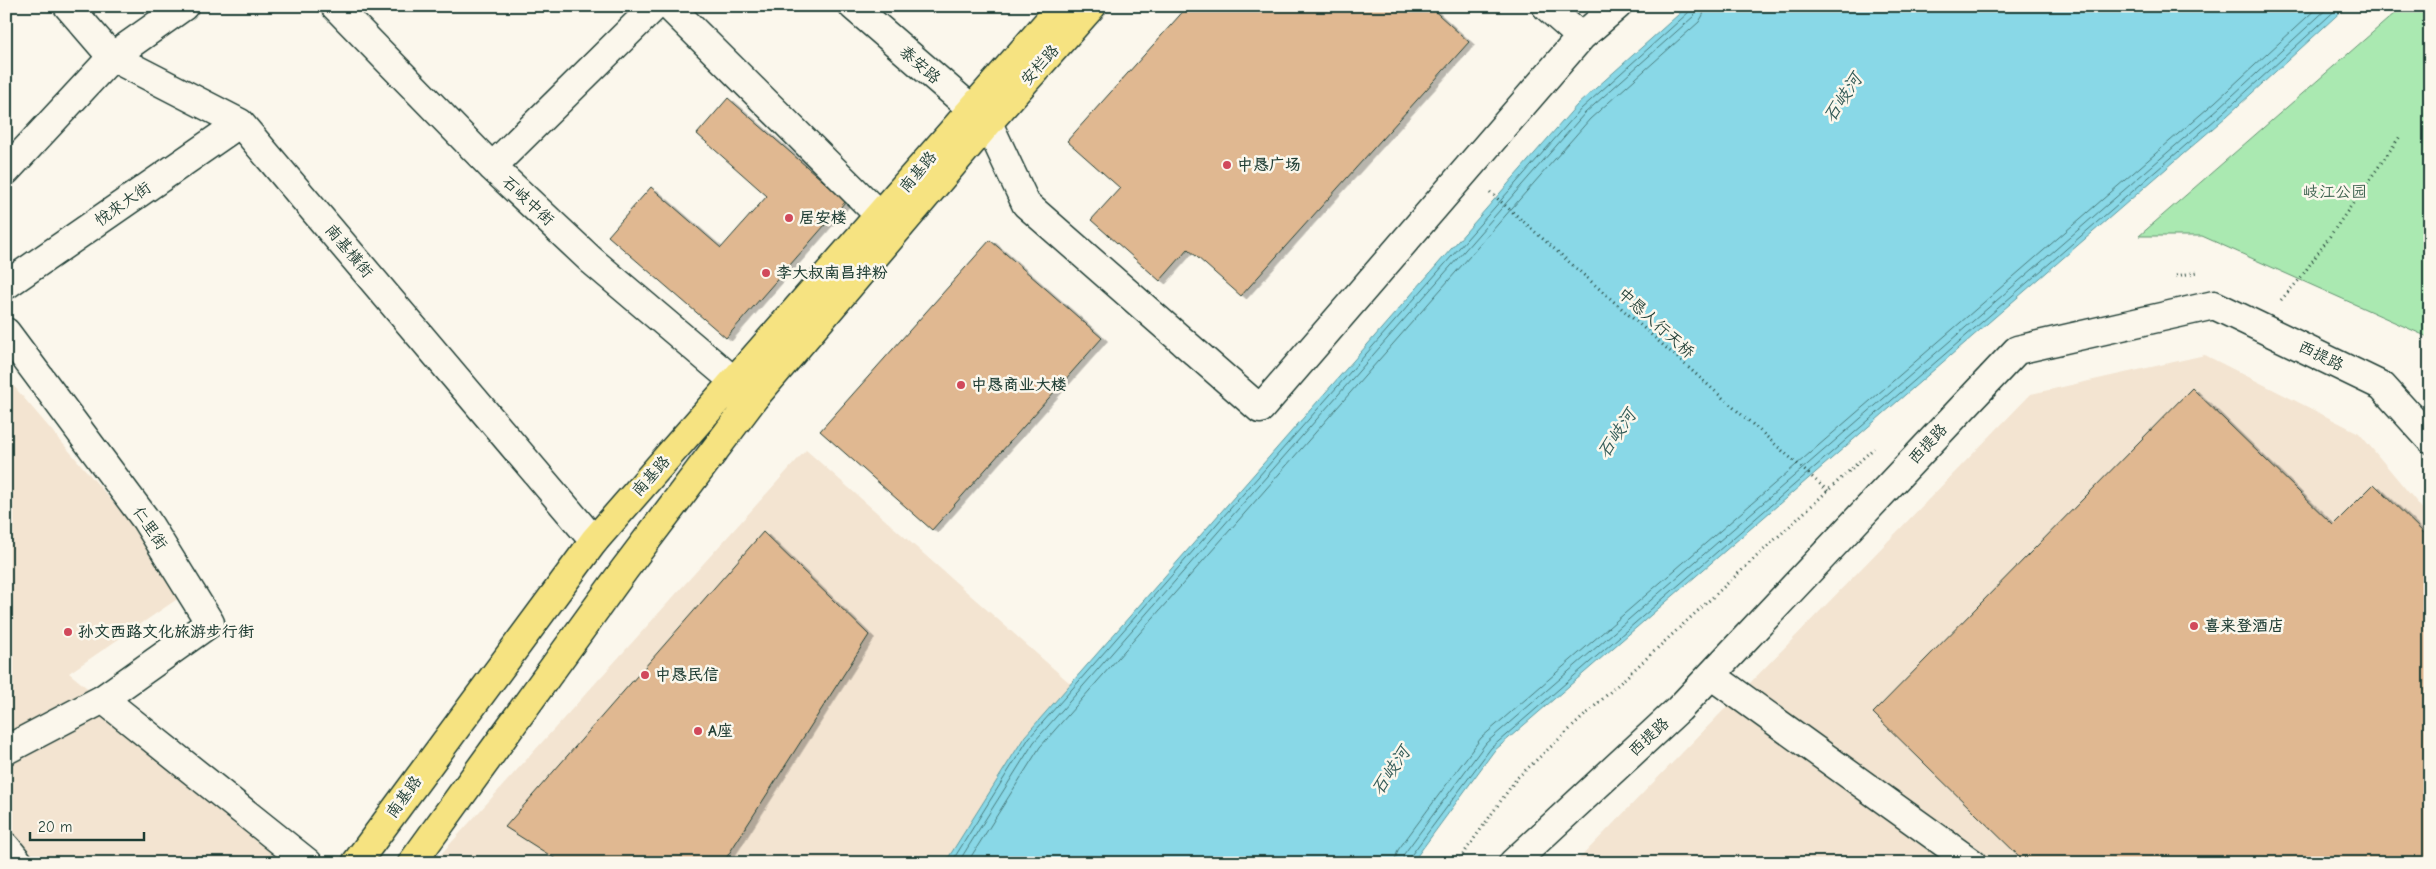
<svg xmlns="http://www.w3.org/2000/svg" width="2436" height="869" viewBox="0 0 2436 869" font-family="'Comic Neue','LXGW WenKai TC',sans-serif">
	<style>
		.built { fill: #f3e4d1 }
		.green { fill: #aae9b1; stroke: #649372 }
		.water { fill: #89d8e7; stroke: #5f9a9f }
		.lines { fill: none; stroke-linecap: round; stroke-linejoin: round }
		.shore { stroke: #497b7c; stroke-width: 1 }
		.building { fill: #e0b891; stroke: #1f3d34; filter: url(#shadow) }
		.minor-casing { stroke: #1f3d34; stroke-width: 31 }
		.major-casing { stroke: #1f3d34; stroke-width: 31 }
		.path { stroke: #1f3d34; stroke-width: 3; stroke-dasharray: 1 4; stroke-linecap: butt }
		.minor { stroke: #fbf7ec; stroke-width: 28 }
		.major { stroke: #f6e381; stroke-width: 28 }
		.poi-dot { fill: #d1495b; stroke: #fbf7ec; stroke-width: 2 }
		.labels { text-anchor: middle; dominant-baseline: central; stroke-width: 5; stroke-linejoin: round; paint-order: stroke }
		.street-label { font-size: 16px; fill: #1f3d34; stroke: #fbf7ec }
		.poi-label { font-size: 16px; font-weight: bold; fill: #1f3d34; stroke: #fbf7ec; text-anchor: start }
		.park-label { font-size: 16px; fill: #3b5f4d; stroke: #fbf7ec }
		.water-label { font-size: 18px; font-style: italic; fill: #345c58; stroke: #fbf7ec }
	</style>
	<defs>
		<filter id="shadow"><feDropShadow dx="5.5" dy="3" stdDeviation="0" flood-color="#0004"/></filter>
	</defs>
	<rect width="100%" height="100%" fill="#fbf7ec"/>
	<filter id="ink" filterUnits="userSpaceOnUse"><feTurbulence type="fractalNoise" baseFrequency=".02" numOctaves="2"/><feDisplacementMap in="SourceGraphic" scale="10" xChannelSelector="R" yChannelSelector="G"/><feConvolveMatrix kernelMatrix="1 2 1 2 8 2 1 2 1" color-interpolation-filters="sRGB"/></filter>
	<g filter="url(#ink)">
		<path class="built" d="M2205,355l154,78 71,85v345h-855l456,-469z
			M6,377l183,214 -120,82 230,190h-293z
			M806,450l265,234 -46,52 -80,127h-512z"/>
		<path class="green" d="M2403,6h27v332l-228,-102h-63z"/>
		<path class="water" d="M1688,6h659l-120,110 -733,635 -82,112h-467l80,-127 552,-631z"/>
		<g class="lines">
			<path class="shore" d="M951,863l78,-125 552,-629 108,-97 2,-6
				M958,863l76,-121 551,-629 109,-97 3,-10
				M967,863l73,-116 550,-628 109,-97 4,-7 2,-9
				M1394,863l4,-13 83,-112 734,-636 104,-96
				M1402,863l2,-9 82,-111 734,-636 110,-101
				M1408,863l1,-5 82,-110 733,-636 116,-106"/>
		</g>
		<path class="building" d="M1188,6h241l40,36 -228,254 -53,-47 -28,32 -69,-61 29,-32 -53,-47z
			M728,98l118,103 -120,137 -118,-102 43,-49 70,61 46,-52 -70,-62z
			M990,240l112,98 -170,192 -112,-99z
			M2192,388l141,137 41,-41 56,55v324h-404l-153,-150z
			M763,532l106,103 -146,228h-161l-57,-36z"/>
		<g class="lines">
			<g class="minor-casing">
				<path id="minor" d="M68,6l44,51 128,66 354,418
					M335,6l157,161 99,93 144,122
					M669,6l211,210
					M853,6l135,117 38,81 234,205 321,-372 36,-31
					M1546,6l35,31
					M492,167l163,-161
					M6,171l106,-114 72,-51
					M6,285l234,-162
					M6,332l140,188 64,103 -107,76 -97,51
					M1711,675l261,188
					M103,699l205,164
					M6,847l13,16
					M1513,863l166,-154 338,-359 197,-45 168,81 48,53"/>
			</g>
			<g class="major-casing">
				<path id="major" d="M356,863l238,-322 468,-535
					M412,863l212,-293 130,-172 234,-275 104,-117"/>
			</g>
			<path class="path" d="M1490,192l339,300
				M2176,276l22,-4
				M2281,300l18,-20 102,-145
				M1457,863l60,-85 357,-330"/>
			<use href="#minor" class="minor"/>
			<use href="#major" class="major"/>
		</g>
	</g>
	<g class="poi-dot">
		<circle cx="1227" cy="165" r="5"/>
		<circle cx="789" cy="218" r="5"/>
		<circle cx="766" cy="273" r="5"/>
		<circle cx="961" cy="385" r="5"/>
		<circle cx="2194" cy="626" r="5"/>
		<circle cx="68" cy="632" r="5"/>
		<circle cx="645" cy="675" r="5"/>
		<circle cx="698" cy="731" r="5"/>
	</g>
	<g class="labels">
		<g class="street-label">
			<text transform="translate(920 65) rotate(41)">泰安路</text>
			<text transform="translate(1040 65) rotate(-48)">安栏路</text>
			<text transform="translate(918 172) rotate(-50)">南基路</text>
			<text transform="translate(528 201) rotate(43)">石岐中街</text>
			<text transform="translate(123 204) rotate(-35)">悅來大街</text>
			<text transform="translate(349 251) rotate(50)">南基橫街</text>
			<text transform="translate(1656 323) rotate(42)">中恳人行天桥</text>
			<text transform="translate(2321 356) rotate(26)">西提路</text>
			<text transform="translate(1928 444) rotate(-47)">西提路</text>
			<text transform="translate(651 476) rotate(-48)">南基路</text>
			<text transform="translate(150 528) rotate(56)">仁里街</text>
			<text transform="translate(1649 737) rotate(-43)">西提路</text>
			<text transform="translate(404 797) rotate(-54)">南基路</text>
		</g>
		<g class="poi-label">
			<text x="1237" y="165">中恳广场</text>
			<text x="799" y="218">居安楼</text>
			<text x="776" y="273">李大叔南昌拌粉</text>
			<text x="971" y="385">中恳商业大楼</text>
			<text x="2204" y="626">喜来登酒店</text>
			<text x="78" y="632">孙文西路文化旅游步行街</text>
			<text x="655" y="675">中恳民信</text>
			<text x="708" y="731">A座</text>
		</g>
		<g class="park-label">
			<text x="2335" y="192">岐江公园</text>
		</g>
		<g class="water-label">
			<text transform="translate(1843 98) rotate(-56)">石岐河</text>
			<text transform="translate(1617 434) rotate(-56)">石岐河</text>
			<text transform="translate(1391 771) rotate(-56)">石岐河</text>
		</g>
	</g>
	<rect width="2436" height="869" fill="none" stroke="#fbf7ec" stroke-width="25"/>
	<rect x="12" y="12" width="2411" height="844" fill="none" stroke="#1f3d34" stroke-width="2" filter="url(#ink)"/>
	<path d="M30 832v8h114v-8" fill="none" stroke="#1f3d34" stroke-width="2.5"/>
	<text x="38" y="832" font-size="15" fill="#1f3d34" stroke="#fbf7ec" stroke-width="4" paint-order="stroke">20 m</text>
</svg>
